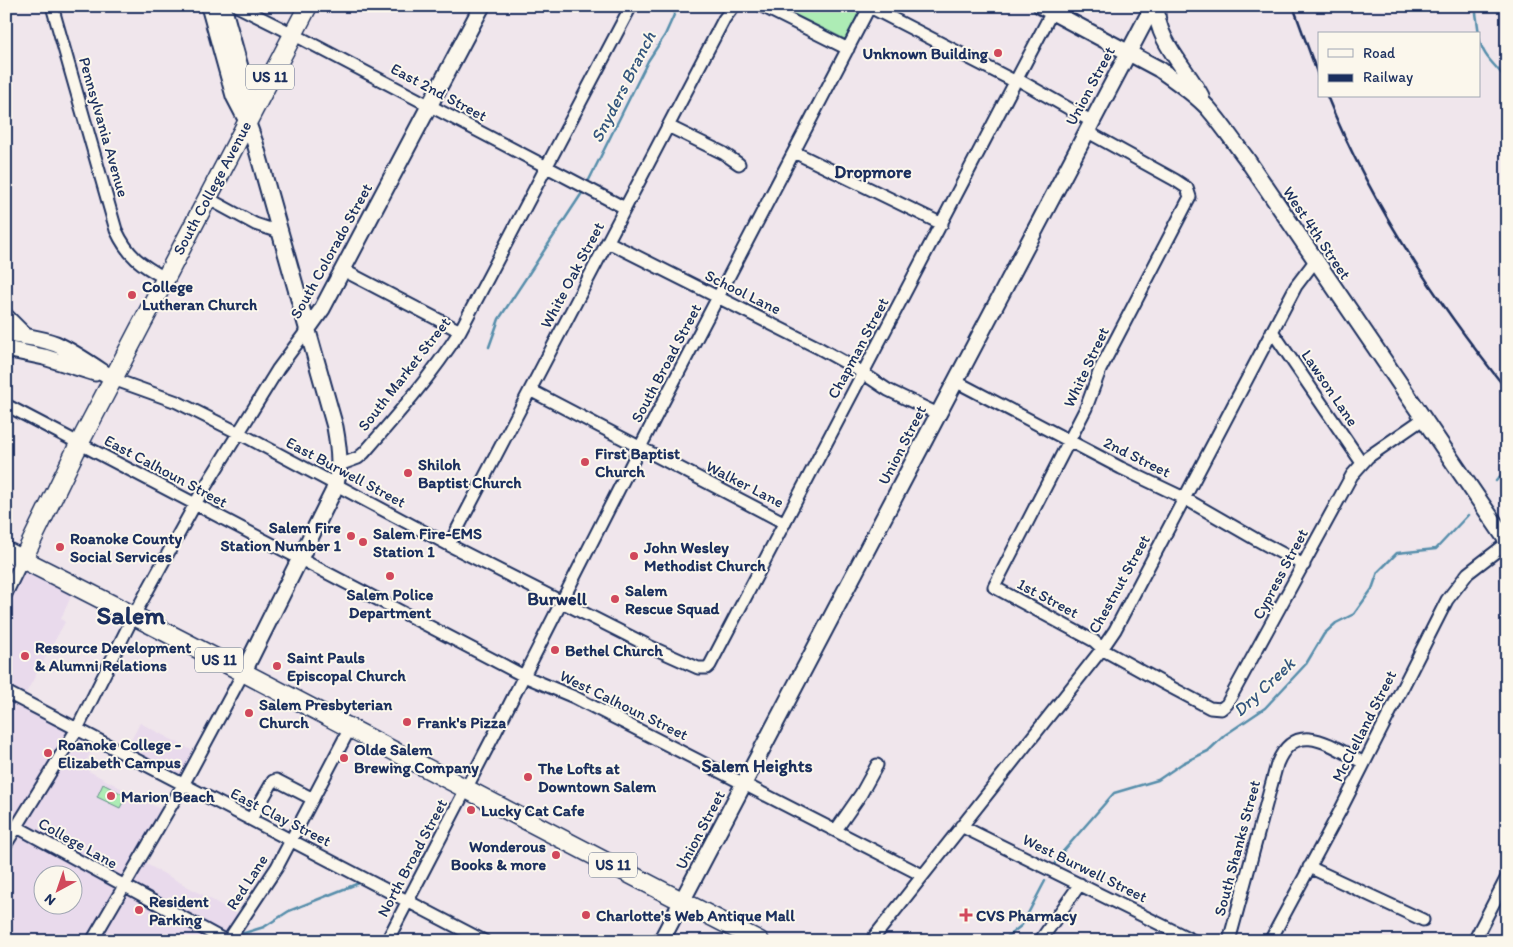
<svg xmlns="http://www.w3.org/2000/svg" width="1513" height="947" viewBox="0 0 1513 947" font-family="Itim,sans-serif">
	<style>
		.built { fill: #e9daec; fill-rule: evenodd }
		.green { fill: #adecb5; stroke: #648e8a }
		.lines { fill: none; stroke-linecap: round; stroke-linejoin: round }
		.stream { stroke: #578eab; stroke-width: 2.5 }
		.street-casing { stroke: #1b2f5e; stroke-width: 15 }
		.secondary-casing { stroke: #1b2f5e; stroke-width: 19 }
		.primary-casing { stroke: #1b2f5e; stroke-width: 21 }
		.street { stroke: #fbf7ec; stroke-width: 11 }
		.secondary { stroke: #fbf7ec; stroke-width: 15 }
		.primary { stroke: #fbf7ec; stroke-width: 18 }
		.rail { stroke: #1b2f5e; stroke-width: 2.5 }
		.poi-dot { fill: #d1495b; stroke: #fbf7ec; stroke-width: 2 }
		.labels { text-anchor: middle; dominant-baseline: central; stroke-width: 4; stroke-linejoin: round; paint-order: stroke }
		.shield { fill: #fbf7ec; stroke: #5e6b89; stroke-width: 1 }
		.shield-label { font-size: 15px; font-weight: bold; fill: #1b2f5e }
		.poi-label { font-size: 16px; font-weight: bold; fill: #1b2f5e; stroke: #fbf7ec; text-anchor: start }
		.street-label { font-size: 16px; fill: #1b2f5e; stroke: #fbf7ec }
		.water-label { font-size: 18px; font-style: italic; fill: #34567e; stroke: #fbf7ec }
		.neighbourhood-label { font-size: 18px; font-weight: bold; fill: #1b2f5e; stroke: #fbf7ec }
		.town-label { font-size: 26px; font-weight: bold; fill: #1b2f5e; stroke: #fbf7ec }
	</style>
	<rect width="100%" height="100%" fill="#f0e6ec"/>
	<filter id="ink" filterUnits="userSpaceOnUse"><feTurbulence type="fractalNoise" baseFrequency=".02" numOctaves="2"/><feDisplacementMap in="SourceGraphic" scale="10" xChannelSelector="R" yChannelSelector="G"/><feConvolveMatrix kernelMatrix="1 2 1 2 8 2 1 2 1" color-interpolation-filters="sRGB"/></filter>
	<g filter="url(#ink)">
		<path class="built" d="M6,551l70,34 -15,34 4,3 -39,71 -2,8 73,38 -14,29 83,44 -27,48 104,57 -21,24h-216zM42,874h30v30h-30z
			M140,723l59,31 -16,31 -59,-31z"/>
		<path class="green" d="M778,6h84l-17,33z
			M103,784l23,12 -6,12 -23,-11z"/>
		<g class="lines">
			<path class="stream" d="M1475,6l4,28
				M1479,37c4,22 17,27 28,44
				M589,180l59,-119 17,-26 13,-29
				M489,347l10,-28 83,-126
				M1496,481l11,-13
				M1055,863l4,-7 55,-63 44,-13 25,-17 25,-12 17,-16 40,-27 41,-44 18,-30 12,-11 18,-9 18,-25 6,-17 19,-19 39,-4 32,-34
				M238,935l26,-8 25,-16 70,-28
				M1002,941l20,-16 23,-44"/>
			<g class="street-casing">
				<path id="street" d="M52,6l64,224c12,26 25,35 49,48
					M237,6l56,28 332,174
					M762,6l86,43
					M870,7l146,75
					M1017,79l74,42
					M668,126l55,27 16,11
					M1086,131l89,49 12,8 3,9 -90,173 -14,38 -92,179 100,54 11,10 58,32 47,25 11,1 6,-5 125,-229 16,-18 55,-38
					M794,152l148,72
					M207,198l48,26 24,8
					M608,242l209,105 38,21 33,22 50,24
					M343,270l117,61
					M6,314l22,22
					M1272,331l90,132
					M113,379l64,23 62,31 210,112 200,101 49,22h9l3,-3 345,-659
					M955,381l166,87 63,30 73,42 47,25
					M530,390l255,133
					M6,405l518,271 50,21 348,178
					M339,465l19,-7 6,-5c34,-39 68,-78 96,-122l171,-325
					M449,545l275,-526 10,-13
					M6,594l17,-35
					M6,692l478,249
					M251,819l22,-38 3,-1 37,19
					M961,826l233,115
					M17,827l209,114
					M836,830l25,-36 16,-29
					M6,844l71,-115 57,-114 65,-118 79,-128 29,-39
					M1309,867l114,53
					M92,941l91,-156 60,-112
					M228,941l49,-74 73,-139
					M387,941l108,-208 164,-323 211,-404
					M871,941l231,-292 13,-19 181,-344 19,-25
					M1040,941l40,-57
					M1229,941l48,-177c19,-47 56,-17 87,-1
					M1270,941l70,-130 107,-211 21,-27 39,-30
					M1474,941l33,-64"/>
			</g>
			<g class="secondary-casing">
				<path id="secondary" d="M209,6l25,90 13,25 8,22 80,284c4,22 7,44 -2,65l-90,181
					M223,6l24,86v25
					M1041,6l118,63c17,12 35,24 49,39 14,16 25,33 38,50l261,383
					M1157,6c-3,32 30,63 44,90
					M307,330l15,-21 160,-303
					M6,334c17,2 34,4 50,10 20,9 39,23 57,35
					M6,349l38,8 51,16
					M661,941c165,-311 327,-624 492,-935"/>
			</g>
			<g class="primary-casing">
				<path id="primary" d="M6,551c253,126 501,262 754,390
					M23,559l56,-115 229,-438"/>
			</g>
			<use href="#street" class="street"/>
			<use href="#secondary" class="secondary"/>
			<use href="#primary" class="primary"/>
			<path class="rail" d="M1293,6l26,72
				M1327,96c43,107 108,204 180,294"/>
		</g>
	</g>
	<g class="poi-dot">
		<circle cx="998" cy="53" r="5"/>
		<circle cx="132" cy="295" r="5"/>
		<circle cx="585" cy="462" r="5"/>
		<circle cx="408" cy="473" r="5"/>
		<circle cx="351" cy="536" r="5"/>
		<circle cx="363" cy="542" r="5"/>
		<circle cx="60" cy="547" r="5"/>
		<circle cx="634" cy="556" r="5"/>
		<circle cx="390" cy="576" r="5"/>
		<circle cx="615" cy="599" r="5"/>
		<circle cx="555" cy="650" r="5"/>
		<circle cx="25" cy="656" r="5"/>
		<circle cx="277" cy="666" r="5"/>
		<circle cx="249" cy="713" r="5"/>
		<circle cx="407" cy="722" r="5"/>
		<circle cx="48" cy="753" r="5"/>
		<circle cx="344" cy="758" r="5"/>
		<circle cx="528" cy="777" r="5"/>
		<circle cx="111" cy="796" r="5"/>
		<circle cx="471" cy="810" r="5"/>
		<circle cx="556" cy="855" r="5"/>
		<circle cx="139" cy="910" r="5"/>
		<circle cx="586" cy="915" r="5"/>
		<path d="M963.5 907.5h5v5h5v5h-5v5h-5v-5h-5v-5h5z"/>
	</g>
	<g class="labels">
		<g class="shield">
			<rect x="246" y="64.5" width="48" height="25" rx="4"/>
			<rect x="195" y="647.5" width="48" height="25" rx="4"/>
			<rect x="589" y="852.5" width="48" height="25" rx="4"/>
		</g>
		<g class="shield-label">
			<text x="270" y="77">US 11</text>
			<text x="219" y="660">US 11</text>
			<text x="613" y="865">US 11</text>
		</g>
		<g class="poi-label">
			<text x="988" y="53" text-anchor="end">Unknown Building</text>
			<text x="142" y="286">College<tspan x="142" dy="18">Lutheran Church</tspan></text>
			<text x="595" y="453">First Baptist<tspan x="595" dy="18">Church</tspan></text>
			<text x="418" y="464">Shiloh<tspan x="418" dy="18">Baptist Church</tspan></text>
			<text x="341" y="527" text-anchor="end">Salem Fire<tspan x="341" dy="18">Station Number 1</tspan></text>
			<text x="373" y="533">Salem Fire-EMS<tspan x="373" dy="18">Station 1</tspan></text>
			<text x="70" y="538">Roanoke County<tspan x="70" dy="18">Social Services</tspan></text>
			<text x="644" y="547">John Wesley<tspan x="644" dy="18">Methodist Church</tspan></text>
			<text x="625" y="590">Salem<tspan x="625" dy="18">Rescue Squad</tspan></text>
			<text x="390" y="594" text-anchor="middle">Salem Police<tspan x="390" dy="18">Department</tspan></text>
			<text x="35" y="647">Resource Development<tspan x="35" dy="18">&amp; Alumni Relations</tspan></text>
			<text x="565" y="650">Bethel Church</text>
			<text x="287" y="657">Saint Pauls<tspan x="287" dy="18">Episcopal Church</tspan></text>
			<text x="259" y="704">Salem Presbyterian<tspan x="259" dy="18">Church</tspan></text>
			<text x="417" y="722">Frank's Pizza</text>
			<text x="58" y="744">Roanoke College -<tspan x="58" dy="18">Elizabeth Campus</tspan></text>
			<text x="354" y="749">Olde Salem<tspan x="354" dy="18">Brewing Company</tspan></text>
			<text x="538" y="768">The Lofts at<tspan x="538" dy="18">Downtown Salem</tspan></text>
			<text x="121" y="796">Marion Beach</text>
			<text x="481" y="810">Lucky Cat Cafe</text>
			<text x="546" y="846" text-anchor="end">Wonderous<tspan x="546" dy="18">Books &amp; more</tspan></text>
			<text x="149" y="901">Resident<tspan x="149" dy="18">Parking</tspan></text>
			<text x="596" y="915">Charlotte's Web Antique Mall</text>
			<text x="976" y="915">CVS Pharmacy</text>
		</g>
		<g class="street-label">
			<text transform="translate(1090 86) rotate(-62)">Union Street</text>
			<text transform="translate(439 92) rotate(28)">East 2nd Street</text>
			<text transform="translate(104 127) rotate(74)">Pennsylvania Avenue</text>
			<text transform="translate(212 188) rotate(-62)">South College Avenue</text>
			<text transform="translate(1317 233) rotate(56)">West 4th Street</text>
			<text transform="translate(331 251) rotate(-61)">South Colorado Street</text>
			<text transform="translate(572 275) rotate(-62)">White Oak Street</text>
			<text transform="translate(743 292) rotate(26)">School Lane</text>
			<text transform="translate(858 348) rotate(-62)">Chapman Street</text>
			<text transform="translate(666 363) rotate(-62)">South Broad Street</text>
			<text transform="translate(1086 367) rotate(-65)">White Street</text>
			<text transform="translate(404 374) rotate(-52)">South Market Street</text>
			<text transform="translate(1330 388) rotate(56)">Lawson Lane</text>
			<text transform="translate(902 445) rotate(-63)">Union Street</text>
			<text transform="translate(1137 457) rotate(26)">2nd Street</text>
			<text transform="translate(166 471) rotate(28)">East Calhoun Street</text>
			<text transform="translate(346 472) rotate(28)">East Burwell Street</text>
			<text transform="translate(745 484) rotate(27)">Walker Lane</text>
			<text transform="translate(1280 574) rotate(-62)">Cypress Street</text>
			<text transform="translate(1119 584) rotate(-61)">Chestnut Street</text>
			<text transform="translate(1048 598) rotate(28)">1st Street</text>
			<text transform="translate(624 705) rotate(26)">West Calhoun Street</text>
			<text transform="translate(1364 726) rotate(-63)">McClelland Street</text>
			<text transform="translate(281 817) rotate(27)">East Clay Street</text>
			<text transform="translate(700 830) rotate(-62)">Union Street</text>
			<text transform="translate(78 843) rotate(29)">College Lane</text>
			<text transform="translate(1237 848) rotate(-75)">South Shanks Street</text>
			<text transform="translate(412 858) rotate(-62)">North Broad Street</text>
			<text transform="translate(1085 868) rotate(26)">West Burwell Street</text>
			<text transform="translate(247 882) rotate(-57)">Red Lane</text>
		</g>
		<g class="water-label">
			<text transform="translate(623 87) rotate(-63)">Snyders Branch</text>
			<text transform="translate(1264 687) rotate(-43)">Dry Creek</text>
		</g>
		<g class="neighbourhood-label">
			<text x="873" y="172">Dropmore</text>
			<text x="557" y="599">Burwell</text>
			<text x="757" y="766">Salem Heights</text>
		</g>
		<g class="town-label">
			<text x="131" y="615">Salem</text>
		</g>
	</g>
	<rect width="1513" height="947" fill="none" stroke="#fbf7ec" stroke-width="25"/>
	<rect x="12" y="12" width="1488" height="922" fill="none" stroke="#1b2f5e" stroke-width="2" filter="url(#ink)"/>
	<rect x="1318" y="32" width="162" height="65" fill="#fbf7ec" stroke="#a1a7b3"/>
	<rect x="1328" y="49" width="25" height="8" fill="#fbf7ec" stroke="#a1a7b3"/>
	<text x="1363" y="58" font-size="15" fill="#1b2f5e">Road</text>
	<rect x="1328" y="74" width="25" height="8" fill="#1b2f5e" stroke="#a1a7b3"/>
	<text x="1363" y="82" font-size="15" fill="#1b2f5e">Railway</text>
	<g transform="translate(58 890) rotate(220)"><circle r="24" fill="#fbf7ec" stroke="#a1a7b3"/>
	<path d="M0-4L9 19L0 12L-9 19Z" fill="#d1495b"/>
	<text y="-8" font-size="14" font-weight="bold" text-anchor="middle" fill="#1b2f5e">N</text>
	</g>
</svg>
